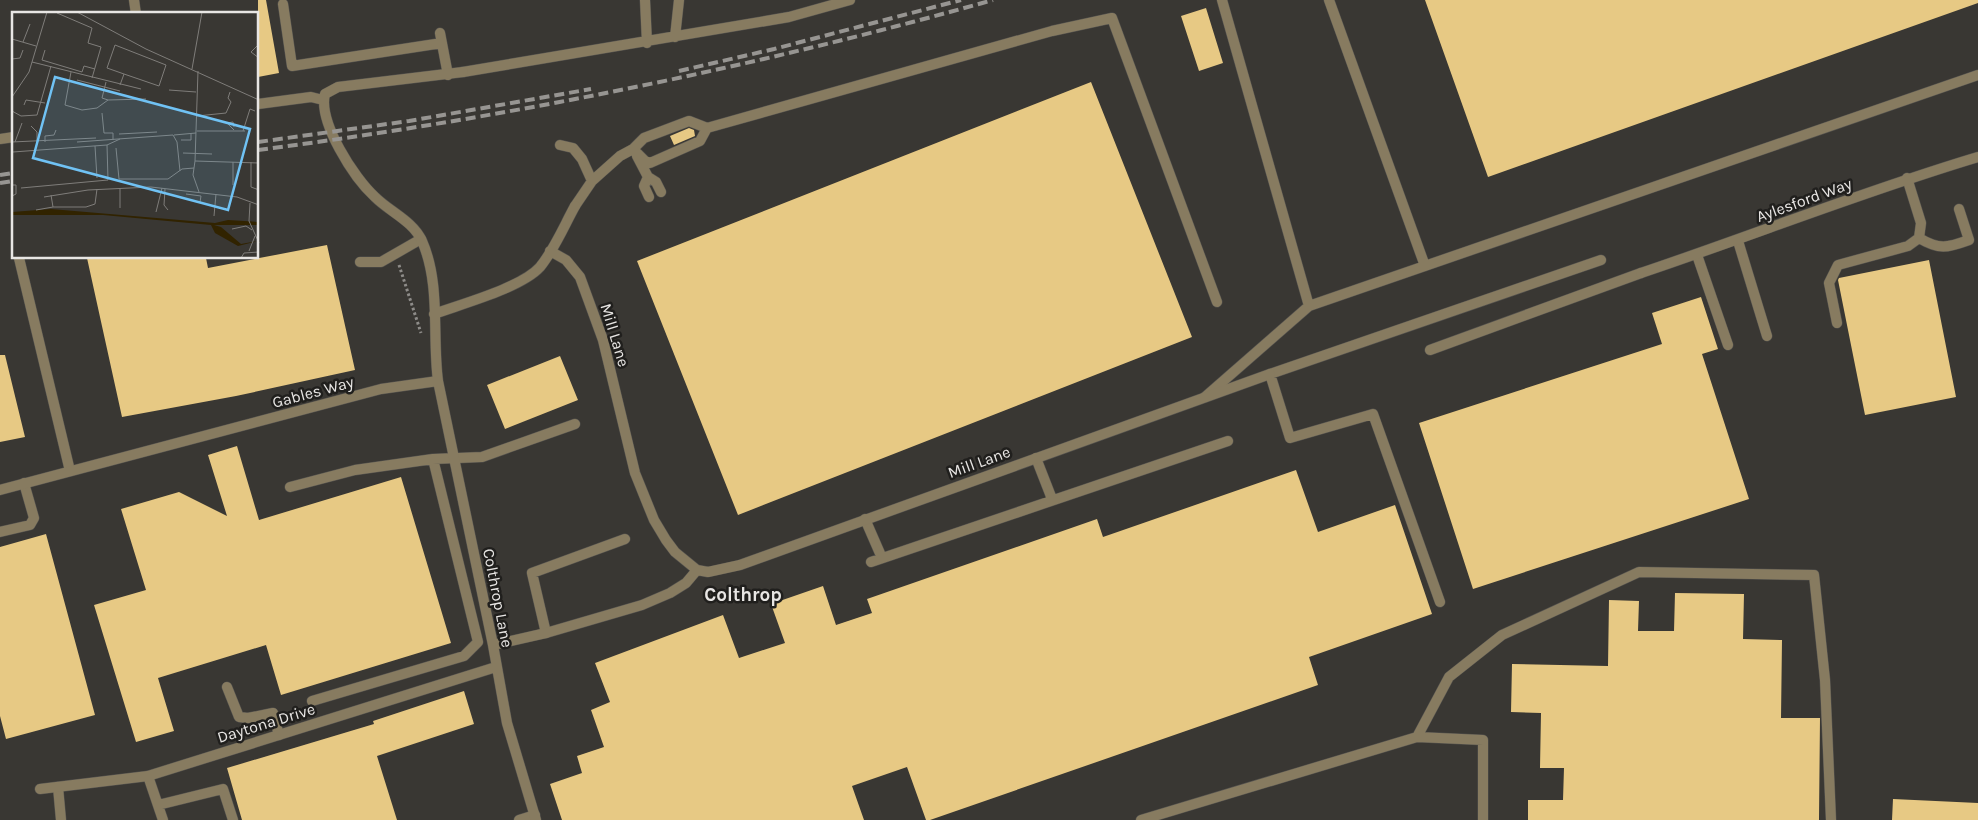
<svg xmlns="http://www.w3.org/2000/svg" width="1978" height="820" viewBox="0 0 1978 820" font-family="Karla,sans-serif">
	<style>
		.building { fill: #e7c984 }
		.lines { fill: none; stroke-linecap: round; stroke-linejoin: round }
		.service-casing { stroke: #55534f; stroke-width: 11 }
		.minor-casing { stroke: #55534f; stroke-width: 11 }
		.path { stroke: #8e8c89; stroke-width: 3; stroke-dasharray: 2.5 2.5; stroke-linecap: butt }
		.service { stroke: #877b60; stroke-width: 10 }
		.minor { stroke: #877b60; stroke-width: 10 }
		.rail { stroke: #979592; stroke-width: 4; stroke-dasharray: 10 5; stroke-linecap: butt }
		.labels { text-anchor: middle; dominant-baseline: central; stroke-width: 5; stroke-linejoin: round; paint-order: stroke }
		.street-label { font-size: 16px; fill: #e8e6e4; stroke: #201f1d }
		.quarter-label { font-size: 19px; font-weight: bold; fill: #e8e6e4; stroke: #201f1d }
		.inset-road { fill: none; stroke: #7f7d7a; stroke-width: 1 }
		.view { fill: #70c2f4; fill-opacity: 0.15; stroke: #70c2f4; stroke-width: 2.5 }
		.inset-edge { fill: none; stroke: #e8e6e4; stroke-width: 2.5 }
	</style>
	<rect width="100%" height="100%" fill="#393733"/>
	<path class="building" d="M258,0h8l13,73 -21,4z
		M1425,0h553v3l-490,174z
		M1206,8l17,55 -24,8 -18,-55z
		M1091,82l101,255 -454,178 -101,-254z
		M689,128l5,2 1,6 -21,9 -4,-9z
		M327,245l28,125 -119,26 -114,21 -35,-159h119l2,10z
		M1929,260l27,137 -91,18 -27,-135 1,-2z
		M1701,297l17,52 -16,5 47,145 -276,90 -54,-166 243,-79 -10,-31z
		M0,355h5l20,82 -25,5z
		M560,356l18,44 -73,29 -18,-44z
		M237,446l22,74 142,-43 50,166 -170,52 -15,-50 -108,33 16,53 -38,11 -42,-137 52,-15 -25,-81 58,-17 48,24 -19,-61z
		M1296,470l22,62 77,-27 37,109 -123,43 9,28 -388,135h-4l-19,-53 -55,19 12,34h-302l-12,-36 32,-11 -5,-17 27,-9 -13,-37 19,-8 -15,-39 128,-48 16,43 46,-15 -14,-39 52,-18 13,39 36,-12 -5,-14 230,-80 6,18z
		M46,534l49,181 -89,24 -6,-23v-169z
		M1675,593l69,1 -1,45 39,1 -1,78h39l-1,102h-291v-20h35l1,-32h-24l1,-55 -30,-1 1,-48 96,2 1,-66 30,1 -1,30h36z
		M464,691l10,33 -97,32 20,64h-155l-15,-52 147,-44 -1,-3z
		M1893,799l85,4v17h-86z"/>
	<g class="lines">
		<g class="service-casing">
			<path id="service" d="M134,0l2,14
				M645,0l2,43
				M1329,0l96,266
				M283,4l9,62 150,-23
				M440,33l8,42
				M675,37l4,-37
				M463,72l326,-55 61,-17
				M560,145l13,3 9,11 10,22
				M633,149l12,12 5,2 50,-22 7,-13
				M637,156l11,21 8,5 5,10
				M648,177l-4,9 5,11
				M575,206l17,-25 28,-25 13,-7 11,-11 45,-17 18,7 345,-97 60,-13 105,284
				M1919,238c20,12 28,10 50,2l-10,-31
				M1738,241l29,95
				M1697,255l31,90
				M19,258l51,213
				M360,262h21l40,-23
				M1309,306l669,-231
				M1837,323l-8,-40 9,-18 70,-19 11,-8 2,-15 -14,-45
				M1430,350l211,-77
				M1205,397l104,-91 -87,-306
				M1036,458l16,41
				M290,487l65,-17 78,-11 49,-2 93,-33
				M865,519l17,39
				M0,532l30,-7 4,-7 -10,-35
				M871,562l357,-121
				M1440,602l-67,-188 -83,24 -20,-64 331,-114
				M546,633l-14,-60 93,-34
				M227,687l12,30 9,1 25,-5 6,22
				M312,701l152,-45 14,-14 -45,-183
				M148,776l15,44
				M58,787l3,33
				M158,805l65,-16 10,31
				M519,820l16,-5
				M1141,820l276,-83
				M1483,820v-80l-66,-3 32,-60 53,-42 137,-63 175,3 11,105 6,140"/>
		</g>
		<g class="minor-casing">
			<path id="minor" d="M258,104l53,-7 12,3
				M0,139l14,-2
				M550,251l16,9 14,17 23,63 32,133 19,47 12,20 9,12 22,18 11,2 32,-7 530,-191
				M1641,273c113,-38 223,-82 337,-116
				M434,314c27,-10 87,-26 106,-47 14,-17 24,-41 35,-61
				M438,381l55,264 14,78 29,97
				M0,490l381,-101 57,-8c-6,-45 3,-97 -16,-140 -9,-20 -32,-29 -47,-44 -21,-19 -57,-75 -50,-103l13,-7 125,-15
				M493,645l53,-12 96,-28 28,-12 16,-10 11,-13
				M40,789l108,-13 348,-109"/>
		</g>
		<path class="path" d="M399,265l22,68"/>
		<use href="#service" class="service"/>
		<use href="#minor" class="minor"/>
		<path class="rail" d="M679,71l95,-22 187,-49
			M258,142l151,-21 182,-32
			M258,150c248,-32 494,-82 735,-150
			M0,175l14,-2
			M0,183l14,-2"/>
	</g>
	<g class="labels">
		<g class="street-label">
			<text transform="translate(1804 200) rotate(-20)">Aylesford Way</text>
			<text transform="translate(615 335) rotate(73)">Mill Lane</text>
			<text transform="translate(313 392) rotate(-15)">Gables Way</text>
			<text transform="translate(979 462) rotate(-20)">Mill Lane</text>
			<text transform="translate(498 598) rotate(79)">Colthrop Lane</text>
			<text transform="translate(266 723) rotate(-17)">Daytona Drive</text>
		</g>
		<g class="quarter-label">
			<text x="743" y="595">Colthrop</text>
		</g>
	</g>
	<g transform="translate(12 12)">
		<rect width="246" height="246" fill="#393733"/>
		<path d="M39,197l164,14 13,-3 30,2v3h-44l7,2 20,17 17,-3 -20,5 -23,-13 -4,-8 -108,-10h-91v-3z" fill="#312300"/>
		<path class="inset-road" d="M65,0l69,37 113,51M45,1l35,15 -4,15 13,4 -9,31M0,27l24,7M11,30l7,-18M245,34l-6,6 8,6M33,38l-3,10 40,12 2,-6 11,3M0,47l8,-1 3,-8M20,50l109,27M180,57l10,-57M59,60l-6,33 17,5 15,-2 11,-8 -6,-2 4,-16M65,68l43,11M108,73l4,-11 -17,-6 8,-23 51,20 -7,21 -35,-12M157,78l27,2M0,85l17,-25 18,-60M96,88l38,-1M12,93l2,-5 19,3M0,99l9,5 16,-1 14,-49M90,101l2,20h9v7M185,104l29,-3 5,-11 -3,-4 2,-6M19,114l6,6v10M222,115l-1,-5 -6,1 7,7M185,119h48M231,119l7,-22 5,2M107,122l38,-2M162,123l22,-2M169,128h10v-7M0,130l84,-4M3,130l7,-19M33,130v-6l9,-1 2,-5M65,130l96,-7 4,7 3,29M83,134l2,32M104,136l3,31h49l14,-10 12,-1M1,140l94,-7M171,141l29,1M183,149l3,-90M239,150v25l8,3M0,173h4v9l-4,2M221,173v-23M9,176l87,-8 -1,-35 13,-6M108,176v20M153,177l-1,16 4,5M187,180l-6,-17 2,-14 64,2M174,182l15,2 -1,6M39,183l2,12h33l9,-3 2,-15M32,185l44,-7 63,-3 86,10 22,8M238,191l-1,18 10,22M24,198l17,-3M144,200l6,-24M202,204l2,-22M220,217l14,-3 6,4M237,239l6,-15M229,246l3,-5 15,-1"/>
		<path class="view" d="M43,65l195,52 -22,81 -195,-52z"/>
		<rect width="246" height="246" class="inset-edge"/>
	</g>
</svg>
